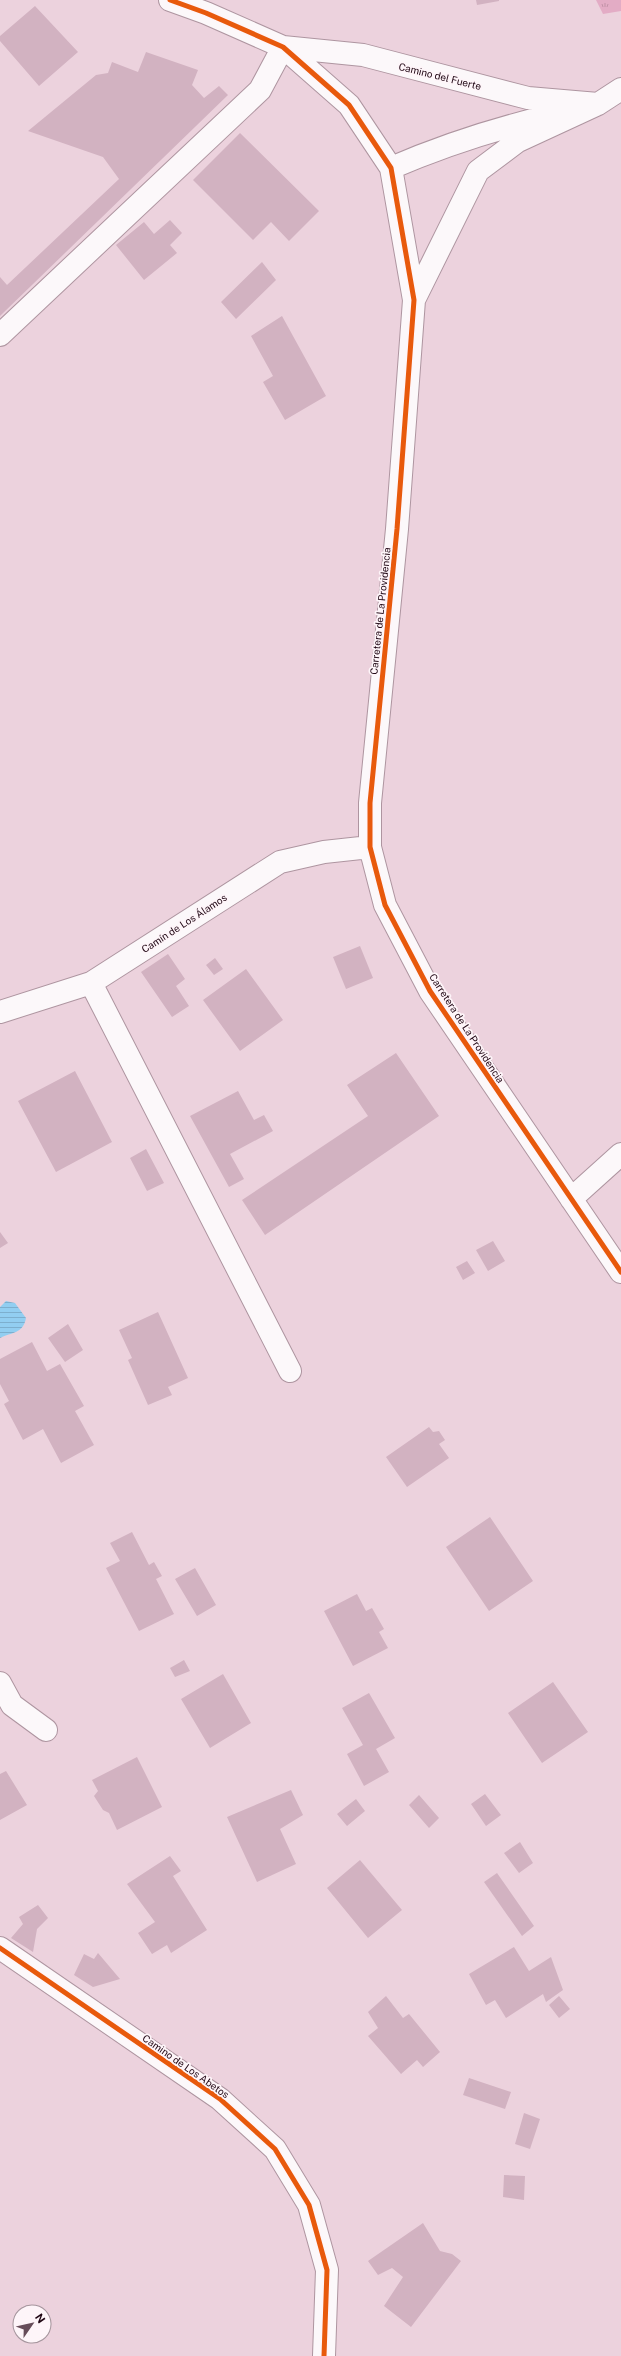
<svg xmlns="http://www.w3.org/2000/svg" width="621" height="2356" viewBox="0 0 621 2356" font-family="'Public Sans',sans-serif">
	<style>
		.grass { fill: url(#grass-tufts) }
		.water { fill: url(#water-rules) }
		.building { fill: #d2b2c1 }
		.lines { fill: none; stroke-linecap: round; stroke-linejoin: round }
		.minor-casing { stroke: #ae95a0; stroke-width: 24 }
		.minor { stroke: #fcf8fa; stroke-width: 22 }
		.cycleway-casing { stroke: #fef5f9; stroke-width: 8 }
		.cycleway { stroke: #e8590c; stroke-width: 5 }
		.labels { text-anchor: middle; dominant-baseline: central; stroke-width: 3.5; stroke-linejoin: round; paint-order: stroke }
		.street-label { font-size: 10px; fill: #1f0613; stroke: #fef5f9 }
	</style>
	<defs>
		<pattern id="grass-tufts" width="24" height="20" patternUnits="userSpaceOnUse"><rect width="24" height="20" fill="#e3acc5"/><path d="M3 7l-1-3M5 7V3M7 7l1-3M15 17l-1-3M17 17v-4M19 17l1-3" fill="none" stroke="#c292a8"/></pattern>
		<pattern id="water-rules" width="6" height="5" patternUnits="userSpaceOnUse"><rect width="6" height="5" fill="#92cef1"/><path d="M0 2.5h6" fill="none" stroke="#7dafce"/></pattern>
	</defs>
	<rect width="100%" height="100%" fill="#ecd2dd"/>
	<path class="grass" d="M596,0h25v11l-18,3z"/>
	<path class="water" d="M6,1301l9,2 11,15c-3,16 -14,14 -26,20v-31z"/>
	<path class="building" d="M476,0h23v1l-22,4z
		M35,6l43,46 -39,34 -39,-45v-5z
		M146,52l52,18 -6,15 12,13 15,-12 9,9 -228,221v-39l7,8 112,-106 -16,-22 -75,-26 68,-56 12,-2 4,-11 26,10z
		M240,133l79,78 -30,30 -18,-19 -18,18 -60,-60z
		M170,220l12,13 -12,12 7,8 -33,27 -28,-35 28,-23 10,12z
		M262,262l14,18 -40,39 -15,-17z
		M282,316l44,80 -41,24 -22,-38 10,-6 -22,-40z
		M360,946l13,32 -27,11 -13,-32z
		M168,954l17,25 -9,7 13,20 -17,11 -31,-45z
		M215,958l8,11 -9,6 -8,-10z
		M246,969l37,51 -43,31 -37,-51z
		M396,1053l43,63 -174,119 -23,-35 126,-84 -21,-31z
		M75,1071l37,71 -56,30 -38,-71z
		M238,1091l16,29 10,-5 9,16 -43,23 14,25 -15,8 -39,-71z
		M146,1149l18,34 -17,8 -17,-33z
		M0,1232l8,11 -8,5z
		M493,1241l12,20 -17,10 -12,-21z
		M467,1261l8,12 -12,7 -7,-13z
		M158,1312l30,66 -20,9 4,8 -24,10 -20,-45 4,-2 -13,-28z
		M68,1324l15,26 -18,12 -17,-24z
		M32,1342l15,29 13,-7 24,42 -9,5 19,34 -33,18 -18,-34 -20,11 -19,-36 5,-3 -9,-17v-25z
		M429,1427l4,5 6,-1 6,9 -6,4 10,14 -42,29 -21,-30z
		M490,1517l43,64 -44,30 -43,-64z
		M132,1532l17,33 5,-3 8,14 -6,3 18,35 -35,17 -33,-63 14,-7 -10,-18z
		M195,1568l21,37 -19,11 -22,-37z
		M357,1594l9,17 6,-3 12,21 -5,3 9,16 -35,18 -29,-55z
		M184,1660l6,11 -15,6 -5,-9z
		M223,1674l28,49 -41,25 -29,-49z
		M553,1682l35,50 -46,31 -34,-50z
		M369,1693l26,45 -19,11 13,23 -25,14 -17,-32 16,-9 -21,-37z
		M137,1757l25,50 -45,23 -8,-17 -6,-3 -9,-14 4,-5 -6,-11z
		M6,1771l21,34 -27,15v-46z
		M291,1790l12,25 -23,14 16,35 -39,18 -30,-65z
		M485,1794l16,21 -15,11 -15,-22z
		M419,1795l20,23 -10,10 -20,-23z
		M356,1799l9,12 -18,15 -10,-12z
		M520,1842l13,21 -14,10 -15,-20z
		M170,1856l11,15 -8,5 34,54 -36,23 -4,-8 -15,9 -14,-21 17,-11 -28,-38z
		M360,1860l42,50 -34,28 -41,-50z
		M497,1873l37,53 -12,10 -38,-54z
		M38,1905l10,13 -11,11 -4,23 -22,-14 12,-14 -4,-7z
		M514,1947l15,24 22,-14 12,33 -17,12 -3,-8 -37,24 -11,-18 -9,5 -17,-31z
		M98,1953l22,26 -27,8 -19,-12 10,-21 10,5z
		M386,1996l17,22 6,-4 31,38 -17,15 -6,-7 -16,14 -33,-38 10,-8 -10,-16z
		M559,1996l11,13 -11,9 -10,-13z
		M469,2078l42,14 -6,17 -42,-14z
		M524,2113l16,6 -10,30 -15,-5z
		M504,2175l21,1 -1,24 -21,-3z
		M423,2223l17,28 12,3 9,7 -50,66 -27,-21 19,-29 -11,-9 -14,7 -10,-14z"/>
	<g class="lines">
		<g class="minor-casing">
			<path id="minor" d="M170,0l36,13 77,34 66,58 42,63 23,132 -17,229 -27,274v44l15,58 45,86 191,281
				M283,47l80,8 165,43 70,6
				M391,168c51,-22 103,-39 158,-52
				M414,300l64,-129 40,-30 80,-37 23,-15
				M0,335l260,-245 23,-43
				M91,983l199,388
				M0,1012l91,-29 189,-121 44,-10 46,-5
				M571,1199l50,-45
				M0,1683l12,22 34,25
				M0,1948l220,151 55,50 34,56 18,65 -3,86"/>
		</g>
		<use href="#minor" class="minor"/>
		<g class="cycleway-casing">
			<path id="cycleway" d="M170,0l36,13 77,34 66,58 42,63 23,132 -17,229 -27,274v44l15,58 45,86 191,281
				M0,1948l220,151 55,50 34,56 18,65 -3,86"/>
		</g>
		<use href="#cycleway" class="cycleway"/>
	</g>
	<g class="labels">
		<g class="street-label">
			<text transform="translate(440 76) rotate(14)">Camino del Fuerte</text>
			<text transform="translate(380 611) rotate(-84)">Carretera de La Providencia</text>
			<text transform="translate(184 923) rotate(-33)">Camín de Los Álamos</text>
			<text transform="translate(467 1028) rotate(57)">Carretera de La Providencia</text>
			<text transform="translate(186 2066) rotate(35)">Camino de Los Abetos</text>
		</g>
	</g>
	<g transform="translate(32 2324) rotate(56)"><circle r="19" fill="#fef5f9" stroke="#a5959d"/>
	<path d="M0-3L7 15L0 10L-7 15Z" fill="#674d5a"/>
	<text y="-6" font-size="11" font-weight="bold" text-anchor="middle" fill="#1f0613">N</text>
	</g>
</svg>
